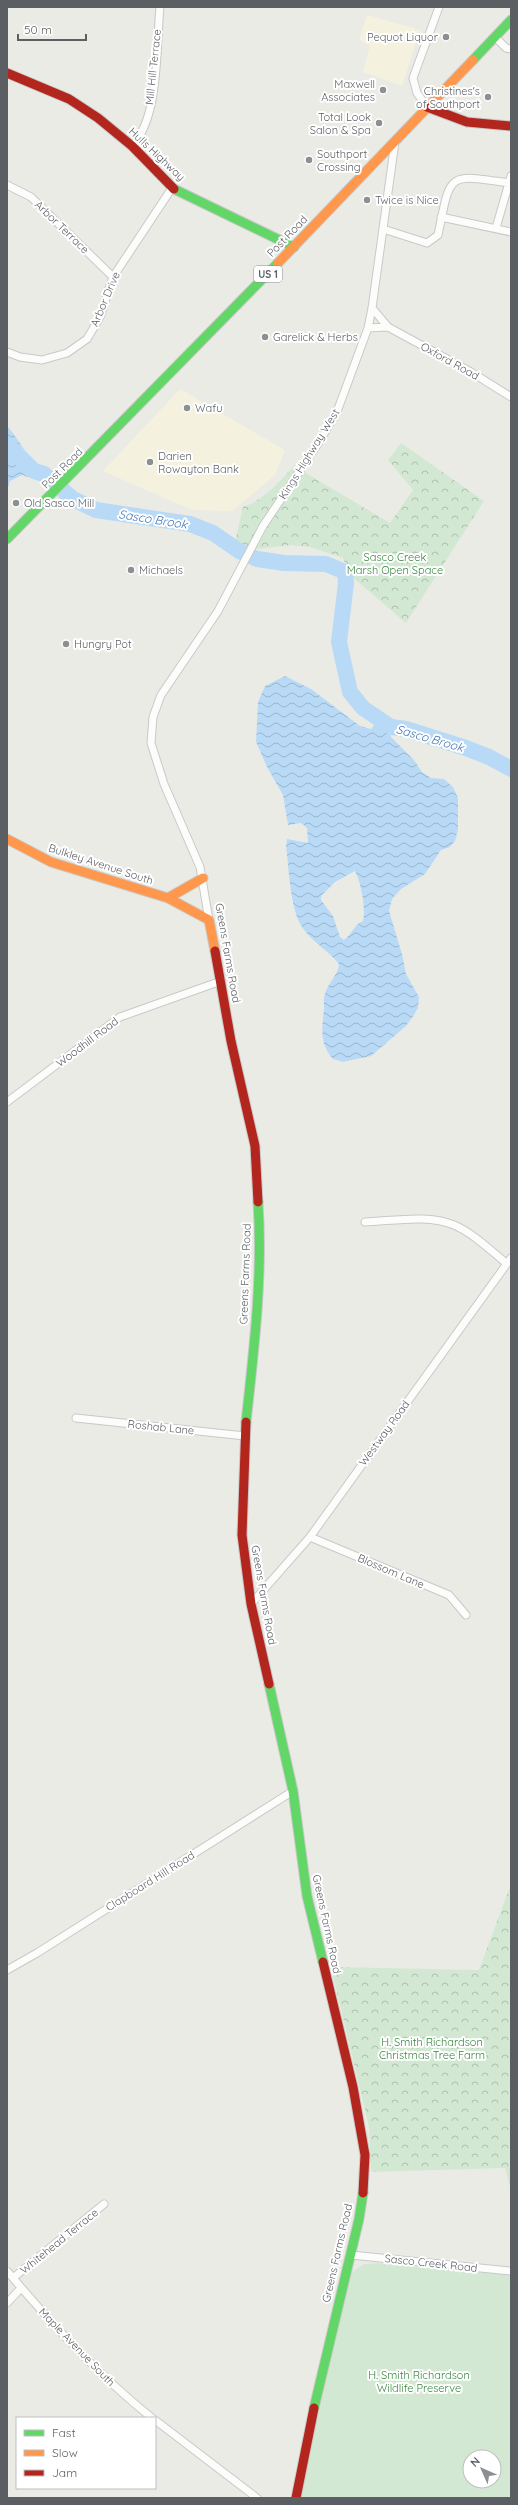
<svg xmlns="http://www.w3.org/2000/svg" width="518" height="2505" viewBox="0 0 518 2505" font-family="Quicksand,sans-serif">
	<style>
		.commercial { fill: #f5f1df }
		.grass { fill: #d3e8d2; fill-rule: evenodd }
		.forest { fill: url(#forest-crowns) }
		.water { fill: url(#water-waves); fill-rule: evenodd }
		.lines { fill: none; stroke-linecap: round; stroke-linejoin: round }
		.river { stroke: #b9daf6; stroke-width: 16 }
		.street-casing { stroke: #c8c9c8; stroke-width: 9 }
		.fast-casing { stroke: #c9c9c9; stroke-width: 11 }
		.slow-casing { stroke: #c9c9c9; stroke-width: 11 }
		.jam-casing { stroke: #c9c9c9; stroke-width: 11 }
		.street { stroke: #fcfcfb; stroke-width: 7 }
		.fast { stroke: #63d668; stroke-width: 9 }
		.slow { stroke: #ff974d; stroke-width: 9 }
		.jam { stroke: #b3261e; stroke-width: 9 }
		.poi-dot { fill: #8d9092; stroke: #fff; stroke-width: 1.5 }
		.labels { text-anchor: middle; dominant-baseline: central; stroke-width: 4; stroke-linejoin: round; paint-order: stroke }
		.shield { fill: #fff; stroke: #8c8f92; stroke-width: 1 }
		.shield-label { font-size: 10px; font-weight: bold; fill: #5b5f64 }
		.poi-label { font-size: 11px; fill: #5b5f64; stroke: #fff; text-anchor: start }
		.street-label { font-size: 11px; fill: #5b5f64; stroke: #fff }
		.park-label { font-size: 11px; fill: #37863e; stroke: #fff }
		.water-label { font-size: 12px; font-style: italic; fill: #4378b7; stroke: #fff }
	</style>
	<defs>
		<pattern id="forest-crowns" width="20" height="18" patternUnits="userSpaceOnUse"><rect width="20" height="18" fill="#d3e8d2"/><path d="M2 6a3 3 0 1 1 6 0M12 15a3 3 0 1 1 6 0" fill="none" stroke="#aebfae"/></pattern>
		<pattern id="water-waves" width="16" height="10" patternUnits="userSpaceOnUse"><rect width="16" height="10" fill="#b9daf6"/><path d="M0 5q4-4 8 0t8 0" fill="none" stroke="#99b4cb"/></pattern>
	</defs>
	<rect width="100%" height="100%" fill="#ebebe6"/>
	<path class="commercial" d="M367,15l53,15 -18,56 -39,-14 7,-26 -11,-6z
		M180,389l105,61 -10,25 -43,36 -40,-1 -89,-39z"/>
	<path class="grass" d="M378,2263l133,12v223h-210l23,-114 28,-112 12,-8zM470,2457h24v24h-24z"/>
	<path class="forest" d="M401,443l83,58 -78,122 -56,-48 -7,-17 -33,-11 -18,-2 -35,4 -22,-7 8,-35c21,-7 36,-25 51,-41l96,57 23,-33 -25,-30z
		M511,1884v307l-6,-23 -134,4 -2,-45 -38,-160 148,3z"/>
	<path class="water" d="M7,426c7,7 26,35 27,45l-6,6 -6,-2 -12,6 -3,9z
		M285,676l26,13 49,37 11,3 4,-5 15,8 1,5 23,23 8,12 9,6 13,1 9,8 5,11v32l-3,11 -5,6 -9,3 -16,24 -24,15 -9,10 -3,12 13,43 4,20 13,23 -1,11 -6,10 -6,8 -35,30 -28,6 -10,-3c-14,-16 -11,-31 -9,-50 0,-5 -1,-10 1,-15 3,-12 13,-18 14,-30 -10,-13 -26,-21 -37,-37 -12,-18 -13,-59 -16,-81l1,-7 21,4 -1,-15 -6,-5 -13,2 -5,-30 -15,-26 -12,-27 2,-40 7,-16zM355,871c6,11 11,38 8,50 -9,3 -11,14 -19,19l-4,-3 -7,-21 -12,-16v-4l14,-14z"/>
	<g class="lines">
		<path class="river" d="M7,444l27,27 10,3 29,25 23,11 94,14 23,9 26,18 18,8 27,4 42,1 19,8 1,11 -7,59 11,50 13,16 28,19 15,2 60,19 23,9 22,12"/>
		<g class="street-casing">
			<path id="street" d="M495,37l11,11 5,1
				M427,107l-10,-14 -4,-15 26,-71
				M132,146c28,-29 24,-101 28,-139
				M7,185l24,12 82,80
				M441,217l70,15
				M496,228l15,-52
				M383,229l44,14 11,-8c13,-63 8,-61 72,-52
				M372,308l16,19
				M368,328l20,-1 83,45 40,25
				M7,352l13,5 22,3 25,-7 20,-14 13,-22 13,-40 59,-89
				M209,920l-9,-53 -36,-83 -13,-41 2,-26 8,-22 57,-84 45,-85 58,-87 17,-30 30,-81 4,-20 23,-166
				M7,1102l113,-85 101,-36
				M365,1222c28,-1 63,-8 89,3 19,8 36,25 52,38
				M76,1418l169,18
				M310,1537l139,58 17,20
				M251,1604l59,-67 201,-279
				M7,1970l30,-17 256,-162
				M351,2255l160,16
				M7,2271c45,53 91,104 145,147
				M13,2278l91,-74
				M7,2303l14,-15
				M155,2420l102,78"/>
		</g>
		<g class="fast-casing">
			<path id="fast" d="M473,60l38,-40
				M174,189l120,58
				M7,539l271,-276
				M246,1422c8,-73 17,-146 12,-220
				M269,1684l24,107 14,105 16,66
				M314,2408l45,-189 4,-26"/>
		</g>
		<g class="slow-casing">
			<path id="slow" d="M278,263l195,-203
				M7,839l44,23 117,36 41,22 6,31
				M168,898l35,-20"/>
		</g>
		<g class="jam-casing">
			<path id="jam" d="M7,73l62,26 29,19 34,28 42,43
				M427,107l40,15 44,4
				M215,951l16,90 24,105 3,56
				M246,1422l-4,113 9,69 18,80
				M323,1962l30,125 12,68 -2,38
				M296,2498l18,-90"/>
		</g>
		<use href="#street" class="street"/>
		<use href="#fast" class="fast"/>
		<use href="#slow" class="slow"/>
		<use href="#jam" class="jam"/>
	</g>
	<g class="poi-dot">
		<circle cx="446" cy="37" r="4"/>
		<circle cx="383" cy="90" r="4"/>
		<circle cx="488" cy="97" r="4"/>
		<circle cx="379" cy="123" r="4"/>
		<circle cx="309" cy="160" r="4"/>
		<circle cx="367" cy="200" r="4"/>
		<circle cx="265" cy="337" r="4"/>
		<circle cx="187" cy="408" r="4"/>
		<circle cx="150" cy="462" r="4"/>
		<circle cx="16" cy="503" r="4"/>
		<circle cx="131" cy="570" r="4"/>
		<circle cx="66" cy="644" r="4"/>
	</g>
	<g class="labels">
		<rect class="shield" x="254" y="266" width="28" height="16" rx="3"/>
		<g class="shield-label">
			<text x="268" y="274">US 1</text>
		</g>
		<g class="poi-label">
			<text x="438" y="37" text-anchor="end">Pequot Liquor</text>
			<text x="375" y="84" text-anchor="end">Maxwell<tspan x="375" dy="13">Associates</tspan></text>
			<text x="480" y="91" text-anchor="end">Christines's<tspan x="480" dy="13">of Southport</tspan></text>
			<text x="371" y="117" text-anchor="end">Total Look<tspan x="371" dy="13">Salon &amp; Spa</tspan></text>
			<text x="317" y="154">Southport<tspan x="317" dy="13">Crossing</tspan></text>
			<text x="375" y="200">Twice is Nice</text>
			<text x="273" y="337">Garelick &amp; Herbs</text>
			<text x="195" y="408">Wafu</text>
			<text x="158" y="456">Darien<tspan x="158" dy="13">Rowayton Bank</tspan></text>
			<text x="24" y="503">Old Sasco Mill</text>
			<text x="139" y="570">Michaels</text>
			<text x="74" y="644">Hungry Pot</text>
		</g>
		<g class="street-label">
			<text transform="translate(153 67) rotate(-84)">Mill Hill Terrace</text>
			<text transform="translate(157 154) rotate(43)">Hulls Highway</text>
			<text transform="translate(62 227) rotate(44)">Arbor Terrace</text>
			<text transform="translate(287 236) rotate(-46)">Post Road</text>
			<text transform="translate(105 299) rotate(-67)">Arbor Drive</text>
			<text transform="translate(450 361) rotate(29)">Oxford Road</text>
			<text transform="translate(309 454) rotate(-58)">Kings Highway West</text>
			<text transform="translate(62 468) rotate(-45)">Post Road</text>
			<text transform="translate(101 864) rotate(18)">Bulkley Avenue South</text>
			<text transform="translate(228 953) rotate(80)">Greens Farms Road</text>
			<text transform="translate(87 1042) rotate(-37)">Woodhill Road</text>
			<text transform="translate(245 1274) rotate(-88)">Greens Farms Road</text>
			<text transform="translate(161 1427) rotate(6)">Roshab Lane</text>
			<text transform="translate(384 1433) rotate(-54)">Westway Road</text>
			<text transform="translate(391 1571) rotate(23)">Blossom Lane</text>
			<text transform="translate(264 1595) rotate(80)">Greens Farms Road</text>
			<text transform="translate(150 1881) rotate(-32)">Clapboard Hill Road</text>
			<text transform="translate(327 1924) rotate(78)">Greens Farms Road</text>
			<text transform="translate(59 2241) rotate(-39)">Whitehead Terrace</text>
			<text transform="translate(337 2253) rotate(-77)">Greens Farms Road</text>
			<text transform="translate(431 2263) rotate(6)">Sasco Creek Road</text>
			<text transform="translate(77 2347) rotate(46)">Maple Avenue South</text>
		</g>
		<g class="park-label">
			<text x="395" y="557">Sasco Creek<tspan x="395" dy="13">Marsh Open Space</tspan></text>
			<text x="432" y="2042">H. Smith Richardson<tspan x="432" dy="13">Christmas Tree Farm</tspan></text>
			<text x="419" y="2375">H. Smith Richardson<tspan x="419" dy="13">Wildlife Preserve</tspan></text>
		</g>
		<g class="water-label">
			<text transform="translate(153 519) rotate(9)">Sasco Brook</text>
			<text transform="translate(430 738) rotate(16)">Sasco Brook</text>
		</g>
	</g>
	<rect width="518" height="2505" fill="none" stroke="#5b5f64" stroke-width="16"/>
	<rect x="16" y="2417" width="140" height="72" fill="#ffffff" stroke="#bdbfc1"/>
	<rect x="24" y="2430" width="20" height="6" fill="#63d668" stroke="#bdbfc1"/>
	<text x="52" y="2437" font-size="12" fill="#5b5f64">Fast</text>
	<rect x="24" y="2450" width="20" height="6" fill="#ff974d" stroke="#bdbfc1"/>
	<text x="52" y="2457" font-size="12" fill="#5b5f64">Slow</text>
	<rect x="24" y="2470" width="20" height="6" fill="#b3261e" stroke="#bdbfc1"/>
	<text x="52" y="2477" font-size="12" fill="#5b5f64">Jam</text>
	<g transform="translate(482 2469) rotate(315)"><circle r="19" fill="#ffffff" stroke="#bdbfc1"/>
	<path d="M0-3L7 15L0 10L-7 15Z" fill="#8d9092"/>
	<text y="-6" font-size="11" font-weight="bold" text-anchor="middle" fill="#5b5f64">N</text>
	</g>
	<path d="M18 34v6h68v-6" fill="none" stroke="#5b5f64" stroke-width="2"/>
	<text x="24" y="34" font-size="12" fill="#5b5f64" stroke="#ffffff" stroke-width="3" paint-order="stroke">50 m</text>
</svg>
